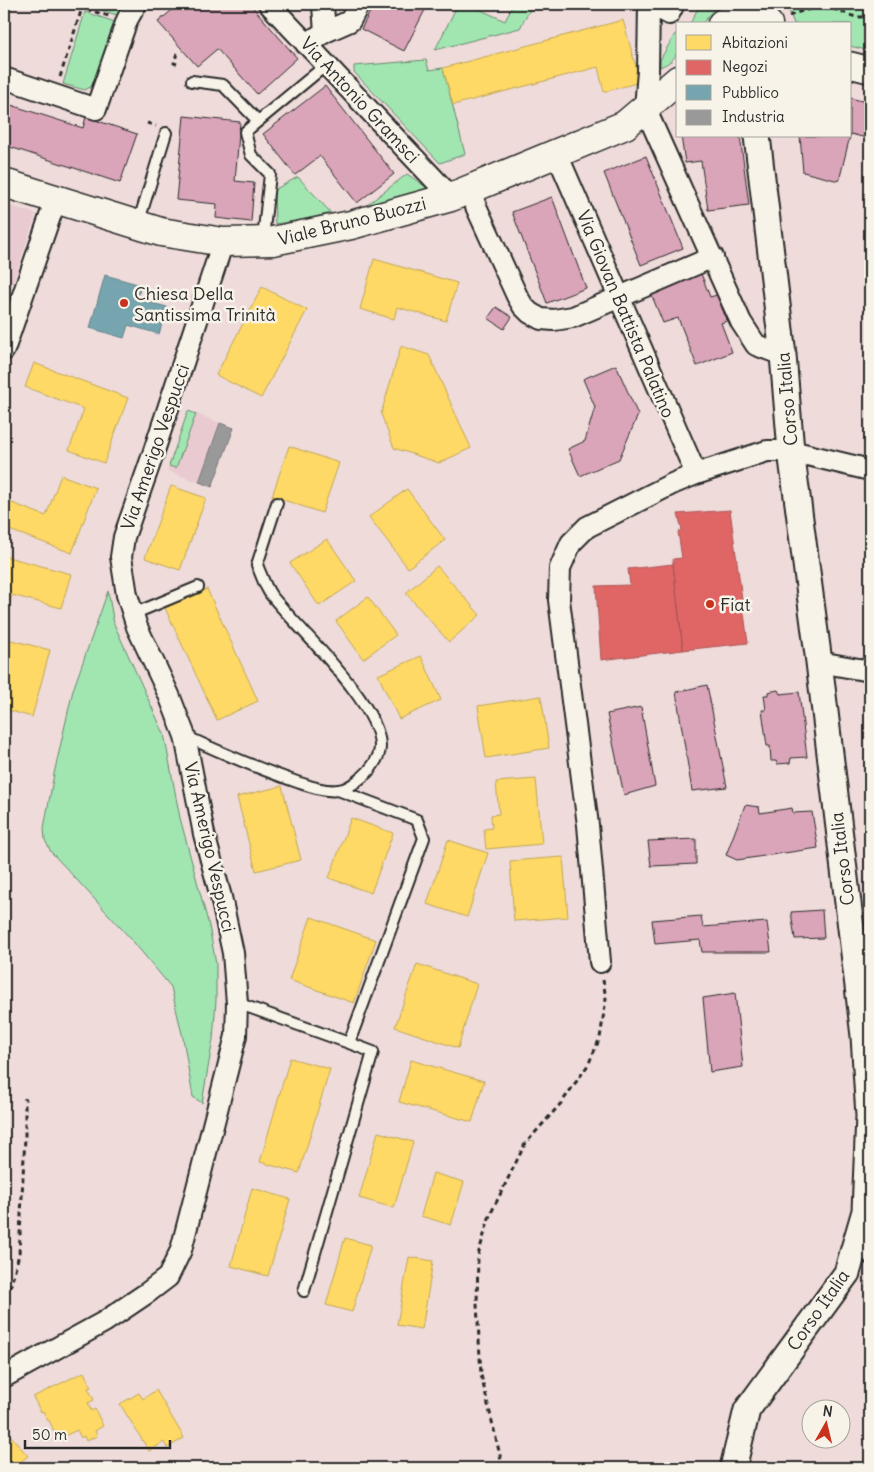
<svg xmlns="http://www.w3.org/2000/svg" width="874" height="1472" viewBox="0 0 874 1472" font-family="Delius,sans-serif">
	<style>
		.built { fill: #e8cad0 }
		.green { fill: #a1e6b1; stroke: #66886e }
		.homes { fill: #ffd966; stroke: #bfa554 }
		.shops { fill: #e06666; stroke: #aa5454 }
		.public { fill: #76a5af; stroke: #608087 }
		.industry { fill: #999; stroke: #787878 }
		.building { fill: #daa4b9; stroke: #2b2b2b }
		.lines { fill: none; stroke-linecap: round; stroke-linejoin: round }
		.service-casing { stroke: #2b2b2b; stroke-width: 14 }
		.minor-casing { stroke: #2b2b2b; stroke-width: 24 }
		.tertiary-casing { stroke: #2b2b2b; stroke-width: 29 }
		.secondary-casing { stroke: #2b2b2b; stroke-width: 31 }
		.path { stroke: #2b2b2b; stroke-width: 3; stroke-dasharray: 5 4; stroke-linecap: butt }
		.service { stroke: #f7f3e8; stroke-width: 10 }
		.minor { stroke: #f7f3e8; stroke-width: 20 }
		.tertiary { stroke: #f7f3e8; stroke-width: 25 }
		.secondary { stroke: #f7f3e8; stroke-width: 28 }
		.poi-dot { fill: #c8321e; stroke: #f7f3e8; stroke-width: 2 }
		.labels { text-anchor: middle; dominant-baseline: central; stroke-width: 5; stroke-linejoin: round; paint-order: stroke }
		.street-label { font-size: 18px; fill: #2b2b2b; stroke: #f7f3e8 }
		.poi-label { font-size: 18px; fill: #2b2b2b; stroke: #f7f3e8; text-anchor: start }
	</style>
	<rect width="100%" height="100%" fill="#eedbda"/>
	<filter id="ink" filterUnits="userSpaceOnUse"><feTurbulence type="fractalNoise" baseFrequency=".02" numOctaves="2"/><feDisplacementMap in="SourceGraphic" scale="10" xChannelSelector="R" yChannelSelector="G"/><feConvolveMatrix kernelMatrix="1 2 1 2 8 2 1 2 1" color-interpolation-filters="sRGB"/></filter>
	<g filter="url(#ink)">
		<path class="built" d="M4,204l32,10 -32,95z
			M188,411l32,12 -21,59 -32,-11z"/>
		<path class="green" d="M82,4h39l-4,11z
			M458,4h10l37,17 8,-17h20l-13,24 -85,22z
			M700,4h18l-16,20h-12z
			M783,4h87v47l-20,-5v-22h-56l-5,-14z
			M85,12l30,10 -23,64 -7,4 -22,-6z
			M675,34l3,1c0,19 0,24 -18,32v-7z
			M426,60l3,10 14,-2 22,86 -25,9 -86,-91v-6z
			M407,174l22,15 -62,16z
			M298,177l33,36 -30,7 -26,4 -1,-34z
			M188,411l8,3 -20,54 -7,-2z
			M108,591l6,33 50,110 16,84 29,108 7,38v36l-3,39 -11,64 -9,-6 -10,-59 -12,-51 -40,-48 -65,-71 -15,-16 -6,-12 -1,-12 10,-54 19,-84z"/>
		<path class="homes" d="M623,20l17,62 -36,10 -6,-25 -145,38 -10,-37z
			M374,259l83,24 -11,38 -49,-14 -3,12 -34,-10z
			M262,287l45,23 -46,88 -45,-23z
			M401,346l28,9 42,93 -32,15 -45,-15 -13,-34z
			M34,363l94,35 -24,65 -35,-13 15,-41 -59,-22z
			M289,446l50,17 -17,50 -50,-17z
			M61,475l35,13 -24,65 -68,-25v-28l42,16z
			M171,486l35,12 -26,72 -35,-12z
			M407,489l38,51 -37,28 -39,-51z
			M327,539l29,42 -37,25 -29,-43z
			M4,556l67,18 -10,34 -49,-13 -8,32z
			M437,566l43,49 -31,27 -43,-49z
			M207,589l51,112 -41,19 -52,-112z
			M368,597l28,38 -33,24 -27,-38z
			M7,639l43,11 -18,67 -28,-8v-58z
			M421,656l20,44 -42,19 -21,-44z
			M541,696l8,52 -63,10 -8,-52z
			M536,779l6,65 -56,5 -2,-20 8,-1 -1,-13 8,-1 -3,-32z
			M282,786l19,74 -45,11 -19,-74z
			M351,818l42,15 -22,60 -42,-15z
			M448,840l40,13 -21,64 -40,-13z
			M563,857l5,60 -54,4 -4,-60z
			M311,917l65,23 -22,63 -65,-23z
			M417,964l60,20 -19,64 -63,-21z
			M290,1058l40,11 -31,104 -39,-11z
			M411,1060l73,21 -12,41 -73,-20z
			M378,1132l35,10 -19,66 -35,-10z
			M433,1173l31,9 -13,43 -30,-9z
			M252,1188l38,11 -22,77 -37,-10z
			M345,1238l26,7 -19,67 -26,-7z
			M409,1257l24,4 -11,68 -25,-4z
			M84,1372l7,15 -3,1 6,12 -6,3 3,8 4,-2 8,17 -8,5 2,5 -11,5 -2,-5 -3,2 -4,-8 -17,8 -4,-8 -2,1 -5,-11 -1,1 -5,-10 -2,1 -8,-15z
			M156,1390l28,48 -17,10 -3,-6 -15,9 -29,-47 19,-11 4,6z
			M4,1428l24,28 -15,12h-9z"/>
		<path class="shops" d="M730,510l18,133 -65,7 -10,-86v-5l9,-1 -4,-26 4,-2 -4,-16z
			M673,564l10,86 -82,10 -5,-74 34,-1 -2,-16z"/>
		<path class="public" d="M105,275l36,10 -4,14 30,8 -8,27 -31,-9 -4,13 -34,-10z"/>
		<path class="industry" d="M220,423l14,5 -22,59 -13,-5z"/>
		<path class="building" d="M179,4h71l47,54 -40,36 -40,-45 -20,17 -39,-44z
			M374,4h54l-24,47 -43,-22z
			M325,86l69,88 -37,29 -37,-47 -25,19 -32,-41z
			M850,98l20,5 -3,20 3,1v15l-19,-5 -1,2z
			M11,105l72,23 3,-11 51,17 -17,49 -116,-38v-38l5,2z
			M184,116l56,6 -5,59 19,2 -3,39 -35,-4 1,-14 -41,-4z
			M681,136h59l9,69 -41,5 -7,-49 -16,2z
			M800,136h50l-11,45 -36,-9z
			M646,156l37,92 -42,17 -37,-92z
			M552,197l34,91 -39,15 -35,-91z
			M700,271l10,26 7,-2 10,26 -6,2 11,29 -35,14 -19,-48 -15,5 -13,-32z
			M496,307l16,10 -8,12 -16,-11z
			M616,365l22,50 -19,44 -39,17 -12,-27 17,-8 10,-34 -12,-28z
			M707,685l20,102 -35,4 -16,-99z
			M778,690l2,4 19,-2 8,65 -16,1 -1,5 -13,1 -1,-3h-5l-1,-15h-3l-5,-36h4l-2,-15h4v-3z
			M641,707l14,79 -31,9 -17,-81z
			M745,805l14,2 1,6 32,-5 1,5 19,-1 6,36 -81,12 -11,-5z
			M696,839v25l-45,2 -3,-25z
			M822,910l2,28 -29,1 -4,-27z
			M701,916l2,11 64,-5 4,30h-69l-2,-12 -45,4 -3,-24z
			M735,993l8,74 -33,5 -7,-74z"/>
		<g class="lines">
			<g class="service-casing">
				<path id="service" d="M192,81l31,4 35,36
					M138,224l28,-91
					M263,239l7,-65 -19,-19 -6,-23 81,-67
					M133,614l65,-27
					M185,736c37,17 74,33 112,46 12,4 28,10 41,8 8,0 17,-7 23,-12 8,-6 19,-20 19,-31 1,-43 -82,-118 -109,-152 -6,-8 -10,-21 -14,-30l20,-62
					M237,1003l112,40
					M859,1242l11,17
					M304,1291l69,-239 -24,-9 75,-205 -7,-18 -79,-30"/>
			</g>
			<g class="minor-casing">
				<path id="minor" d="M269,4l182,193
					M649,4l-1,67 -3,37 96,214 15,23 27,10
					M650,4l19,10 5,-10
					M325,32l25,-11 9,-17
					M306,44l19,-12 -2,-26 1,-2
					M4,78l92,31 31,-89 9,-16
					M557,154l139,320
					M468,189l49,107 6,10 7,7 11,6 13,1 19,-3 140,-60
					M4,350l52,-151
					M819,662l51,9
					M600,962l-12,-137 -29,-225 1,-32 11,-25 16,-16 85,-43 24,-10 71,-23h24l79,19
					M4,1377l100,-55 43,-29 21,-16 13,-27 55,-214 1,-33 -4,-50 -12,-56 -17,-63 -19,-98 -16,-41 -32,-68 -10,-32 -6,-38 3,-20 27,-77 72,-218"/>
			</g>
			<g class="tertiary-casing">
				<path id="tertiary" d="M850,65l20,5
					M733,1468l14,-58 100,-137 18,-62 4,-95 -5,-80 -45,-374 -28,-211 -8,-96 -26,-219"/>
			</g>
			<g class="secondary-casing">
				<path id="secondary" d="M722,24c14,-12 32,-11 46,0
					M4,183l157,49 62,10 50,-1 78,-16 100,-28 174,-72 53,-45"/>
			</g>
			<path class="path" d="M69,4l40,12
				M4,12l2,-8
				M789,16c16,-7 33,-11 51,-5 14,6 14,7 30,5
				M177,53l-3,10 3,1
				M60,77l22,-69
				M147,123l9,3
				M4,1295l7,-10 8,-31 6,-117v-39
				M503,1468l-22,-93 -4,-71 1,-49 12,-40 35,-71 37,-42 26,-37 12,-27 6,-39 -3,-19"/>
			<use href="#service" class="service"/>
			<use href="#minor" class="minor"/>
			<use href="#tertiary" class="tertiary"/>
			<use href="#secondary" class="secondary"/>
		</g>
	</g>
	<g class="poi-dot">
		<circle cx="124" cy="303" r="5"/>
		<circle cx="710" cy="604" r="5"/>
	</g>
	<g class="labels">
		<g class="street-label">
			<text transform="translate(360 100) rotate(47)">Via Antonio Gramsci</text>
			<text transform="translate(352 221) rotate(-14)">Viale Bruno Buozzi</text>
			<text transform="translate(626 314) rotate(67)">Via Giovan Battista Palatino</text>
			<text transform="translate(787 399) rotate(-95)">Corso Italia</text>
			<text transform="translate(155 447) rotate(-71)">Via Amerigo Vespucci</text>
			<text transform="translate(210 847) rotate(77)">Via Amerigo Vespucci</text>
			<text transform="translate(842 859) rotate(-97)">Corso Italia</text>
			<text transform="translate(818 1310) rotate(-55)">Corso Italia</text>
		</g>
		<g class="poi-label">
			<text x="134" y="293">Chiesa Della<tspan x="134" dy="21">Santissima Trinità</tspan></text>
			<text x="720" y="604">Fiat</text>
		</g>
	</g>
	<rect width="874" height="1472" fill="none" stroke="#f7f3e8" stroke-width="20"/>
	<rect x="10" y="10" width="854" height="1452" fill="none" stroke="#2b2b2b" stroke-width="2" filter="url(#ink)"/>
	<rect x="676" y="22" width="175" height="115" fill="#f7f3e8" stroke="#a5a39c"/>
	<rect x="686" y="35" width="25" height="15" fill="#ffd966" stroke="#a5a39c"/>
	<text x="722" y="48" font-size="15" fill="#2b2b2b">Abitazioni</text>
	<rect x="686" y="60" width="25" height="15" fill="#e06666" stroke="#a5a39c"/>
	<text x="722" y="72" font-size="15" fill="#2b2b2b">Negozi</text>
	<rect x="686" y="85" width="25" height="15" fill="#76a5af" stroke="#a5a39c"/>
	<text x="722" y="98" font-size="15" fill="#2b2b2b">Pubblico</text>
	<rect x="686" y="110" width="25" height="15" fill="#999999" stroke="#a5a39c"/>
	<text x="722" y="122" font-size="15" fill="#2b2b2b">Industria</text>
	<g transform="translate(826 1424) rotate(8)"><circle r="24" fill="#f7f3e8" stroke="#a5a39c"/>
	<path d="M0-4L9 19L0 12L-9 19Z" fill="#c8321e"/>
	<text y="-8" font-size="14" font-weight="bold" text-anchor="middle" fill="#2b2b2b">N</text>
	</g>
	<path d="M25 1440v8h145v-8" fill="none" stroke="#2b2b2b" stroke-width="2.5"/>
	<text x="32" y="1440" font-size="15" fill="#2b2b2b" stroke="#f7f3e8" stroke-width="4" paint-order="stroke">50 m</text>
</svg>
